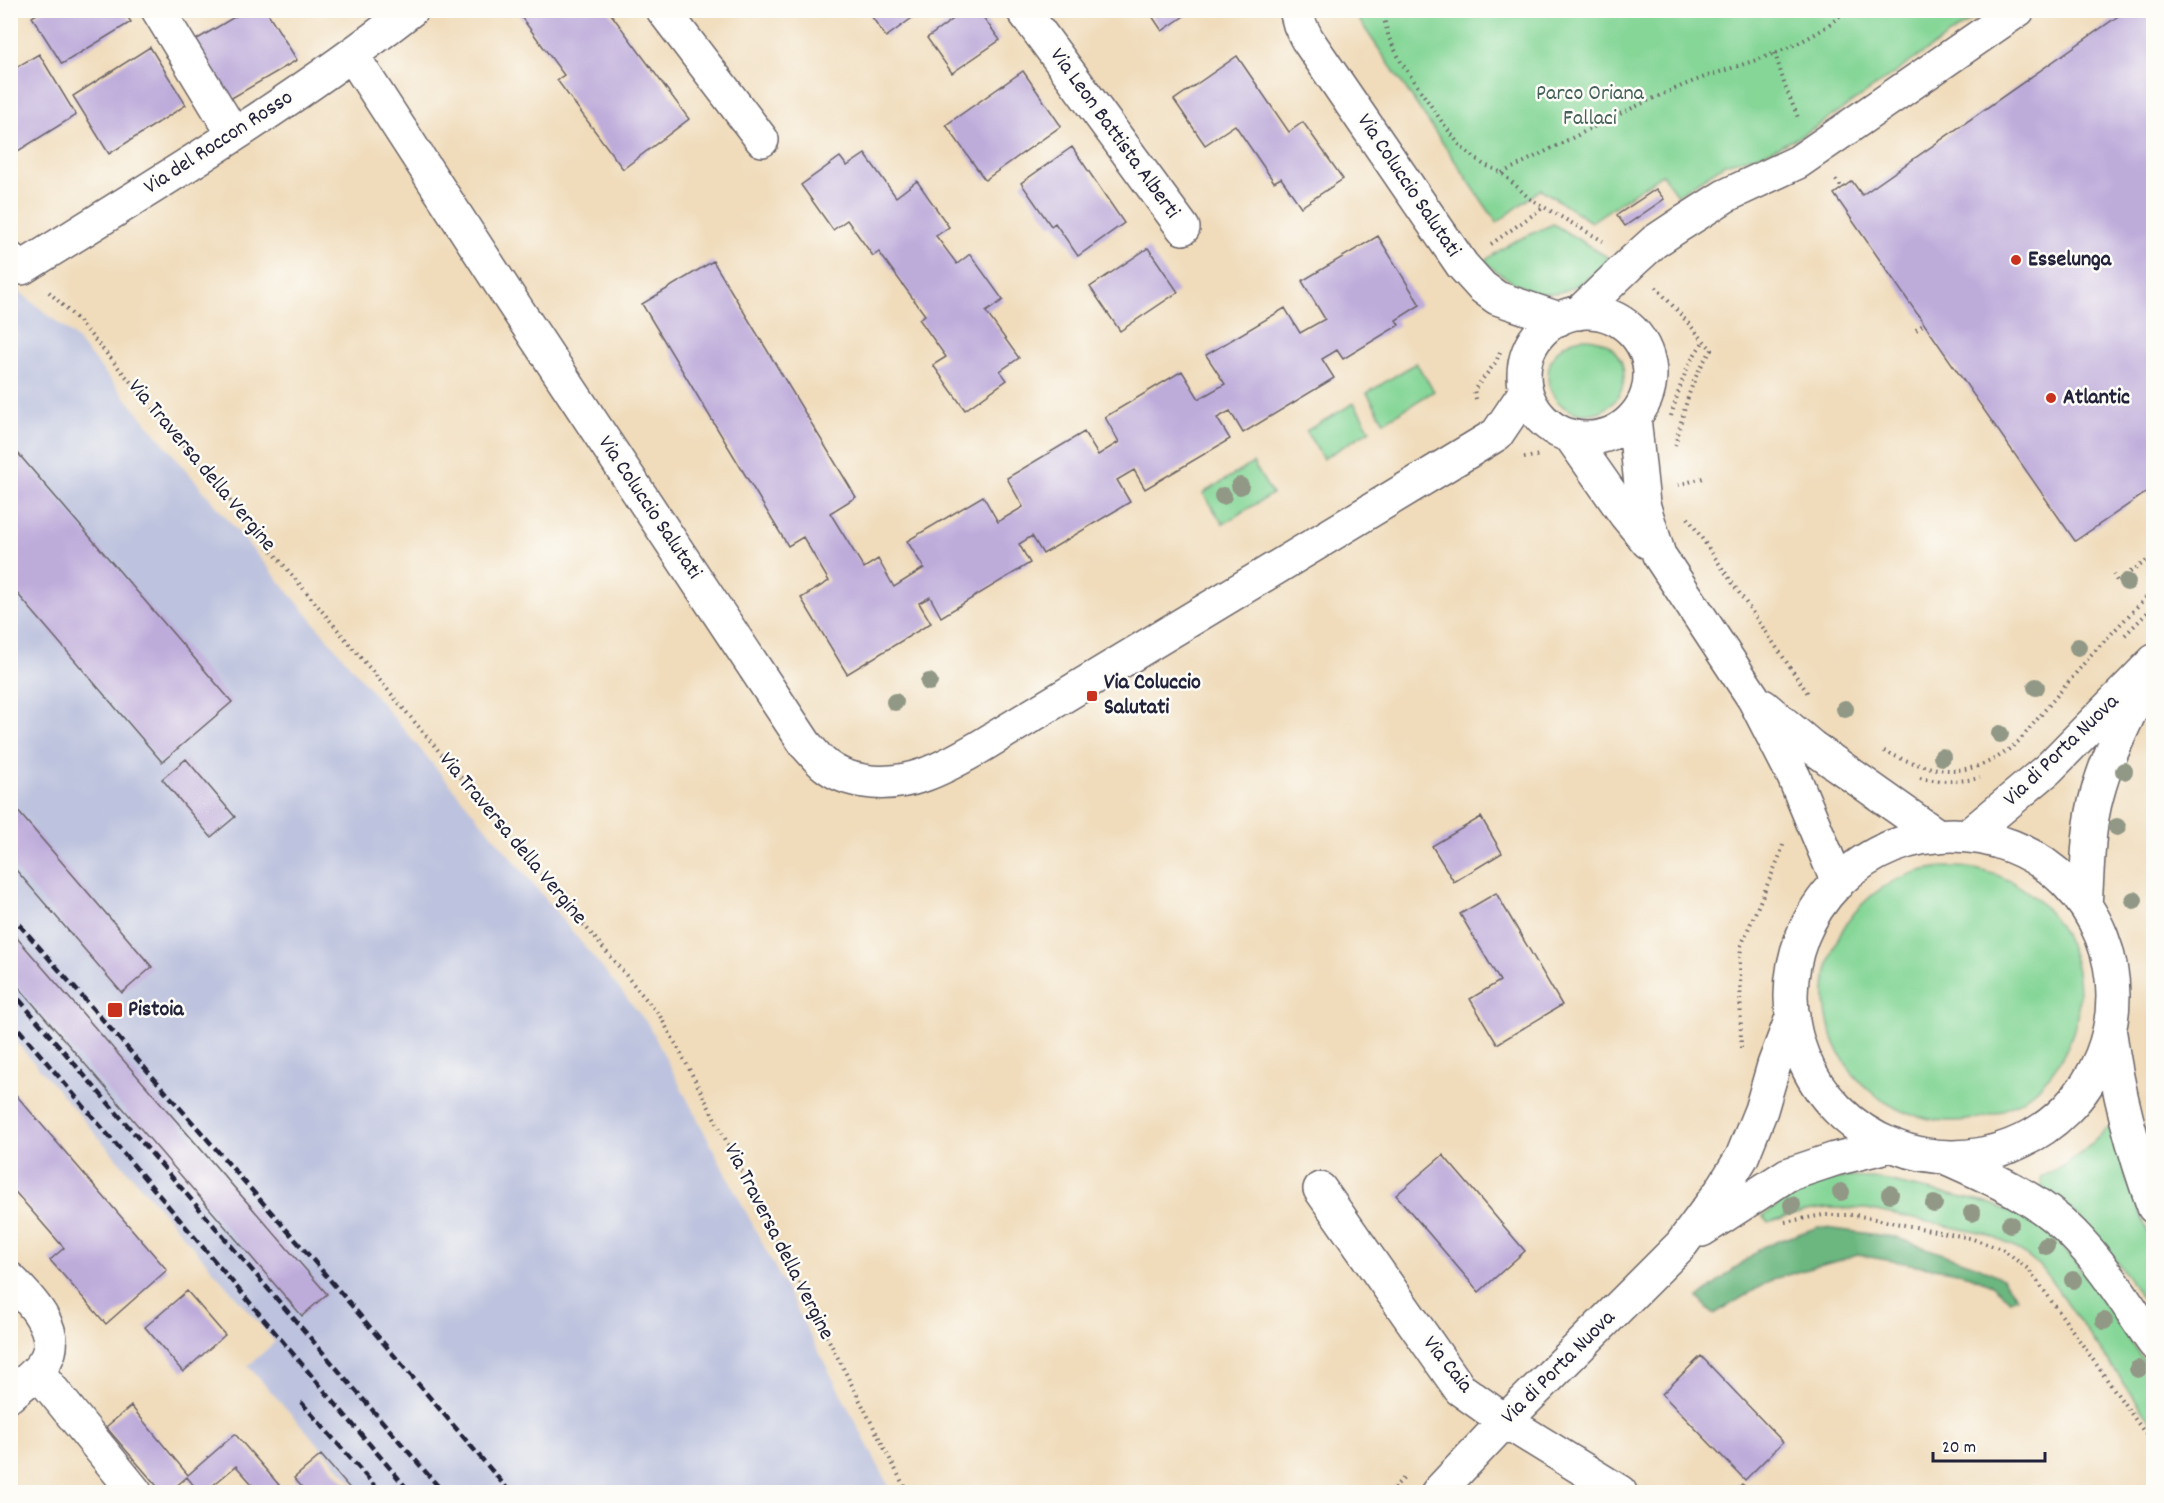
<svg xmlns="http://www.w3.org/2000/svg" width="2164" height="1503" viewBox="0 0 2164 1503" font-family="Dekko,sans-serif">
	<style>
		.industrial { fill: #bdc3de }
		.green { fill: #85d697; stroke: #547c69; stroke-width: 1.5 }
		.forest { fill: #6cb780; stroke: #476c5e; stroke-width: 1.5 }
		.building { fill: #bdabda }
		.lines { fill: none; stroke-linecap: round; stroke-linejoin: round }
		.minor-casing { stroke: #6a6368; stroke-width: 36 }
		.path { stroke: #6a6368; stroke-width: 4; stroke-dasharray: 1.5 4.5; stroke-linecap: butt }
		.minor { stroke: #fff; stroke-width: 33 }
		.rail { stroke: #22223b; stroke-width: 4.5; stroke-dasharray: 9 4.5; stroke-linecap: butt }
		.tree { fill: #929886 }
		.poi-dot { fill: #c8321e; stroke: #fdfcf7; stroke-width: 2 }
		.labels { text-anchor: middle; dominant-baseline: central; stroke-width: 5; stroke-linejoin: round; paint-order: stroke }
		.park-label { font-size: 22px; fill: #45615b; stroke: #fdfcf7 }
		.street-label { font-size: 22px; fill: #22223b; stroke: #fdfcf7 }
		.poi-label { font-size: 22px; font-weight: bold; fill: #22223b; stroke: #fdfcf7; text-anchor: start }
	</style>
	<rect width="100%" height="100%" fill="#fdfcf7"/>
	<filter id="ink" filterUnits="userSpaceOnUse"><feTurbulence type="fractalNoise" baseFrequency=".0167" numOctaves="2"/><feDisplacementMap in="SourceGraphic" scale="12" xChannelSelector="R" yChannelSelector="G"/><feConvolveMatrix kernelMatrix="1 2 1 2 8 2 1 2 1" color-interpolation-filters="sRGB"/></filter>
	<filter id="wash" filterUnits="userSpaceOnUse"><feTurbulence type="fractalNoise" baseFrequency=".008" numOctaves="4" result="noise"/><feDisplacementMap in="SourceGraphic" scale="24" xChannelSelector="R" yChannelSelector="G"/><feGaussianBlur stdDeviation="1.35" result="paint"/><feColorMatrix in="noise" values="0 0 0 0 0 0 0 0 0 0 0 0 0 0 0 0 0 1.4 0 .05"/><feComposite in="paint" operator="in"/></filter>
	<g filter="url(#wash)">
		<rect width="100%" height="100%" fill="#f0dcbb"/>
		<path class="industrial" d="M10,284l63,51 467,557 108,132 244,468h-531l-113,-126 27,-24 -264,-306z"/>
		<path class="green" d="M1353,11h631l-163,113 -26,15 -30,14 -40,11 -48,31 -15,-21 -71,48 -50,-33 -44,34z
			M1553,224l56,34c-43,49 -78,44 -125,3l27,-18z
			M1548 376a38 38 0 1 1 76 0a38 38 0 1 1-76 0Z
			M1416,363l18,28 -50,31 -17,-29z
			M1354,403l16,27 -47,29 -17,-28z
			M1253,463l19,31 -49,30 -20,-31z
			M1825 994a127 127 0 1 1 254 0a127 127 0 1 1-254 0Z
			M2107,1128l8,3 12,51 26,62v71c-32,-46 -61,-98 -111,-126l-1,-12c25,-10 48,-29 66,-49z
			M1848,1177l25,1 118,26 33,13 31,22 21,24 77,111v50l-111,-156 -29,-22 -28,-12 -118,-25 -40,-1 -21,3 -38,11 -5,-6c29,-22 48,-34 85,-39z"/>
		<path class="forest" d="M1818,1227l76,10 84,29 24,12 15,20 -7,2 -18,-15 -29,-12 -105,-18 -85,24 -59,35 -16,-16 64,-51z"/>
		<g id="blocks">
			<path class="building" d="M43,10h80l8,12 -69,42 -30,-47z
				M246,10h20l31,50 -67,39 -36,-58z
				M516,10h92l81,109 -66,50 -66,-89 7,-5z
				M867,10h56l-37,27z
				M966,10h12l22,30 -48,33 -25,-35z
				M1148,10h45l-31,21z
				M2127,10h27v477l-79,54 -241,-347 18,-13 10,14z
				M150,47l36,58 -77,49 -36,-58z
				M39,54l37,61 -66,41v-85z
				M1237,56l52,76 14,-10 40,57 -42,28 -20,-29 -7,4 -39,-57 -30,20 -31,-45z
				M1023,71l38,55 -76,54 -39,-55z
				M1072,147l52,76 -46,33 -23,-33 -4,3 -30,-43z
				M865,154l31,43 21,-16 32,46 -13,9 21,28 13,-10 33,46 -17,12 33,46 -19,13 7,9 -42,30 -32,-45 13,-8 -27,-38 6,-4 -46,-63 -6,4 -26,-36 -14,10 -32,-45 39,-28 7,9z
				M1656,189l8,10 -39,27 -8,-11z
				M1378,236l42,69 -24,15 3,5 -56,34 -6,-9 -15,9 12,19 -91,55 -13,-22 -13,7 13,21 -85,50 -11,-19 -17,10 13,22 -87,52 -11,-18 -13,8 11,19 -89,54 -11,-20 -11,6 12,20 -84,51 -46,-76 28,-17 -26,-44 -15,9 -146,-242 71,-43 143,236 -26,16 34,55 14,-9 16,28 30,-19 -17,-27 76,-45 15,26 25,-15 -16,-29 77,-46 14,23 21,-13 -14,-25 77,-46 17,28 26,-15 -19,-29 79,-47 15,25 25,-14 -23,-38z
				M1148,248l30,44 -58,39 -30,-44z
				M10,444l222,258 -70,60 -152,-177z
				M186,759l49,58 -24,20 -49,-58z
				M10,802l142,165 -30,26 -112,-130z
				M1481,817l21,36 -48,29 -22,-36z
				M1496,893l66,112 -65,39 -27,-45 30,-18 -40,-67z
				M10,930l317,364 -25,22 -292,-339z
				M10,1088l157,182 -61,54 -56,-64 14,-12 -54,-62z
				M1443,1155l82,96 -46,41 -83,-97z
				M187,1291l38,44 -42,37 -38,-45z
				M1701,1356l82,86 -38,38 -83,-86z
				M131,1406l57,69 47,-41 44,51 -9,7h-11l-23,-26 -31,26h-6l-12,-15 -18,15h-7l-56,-65z
				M321,1455l32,37h-58l7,-5 -8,-9z
				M1742,1484l10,8h-19z"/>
		</g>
	</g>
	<g filter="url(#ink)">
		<use href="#blocks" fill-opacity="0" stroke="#6a6368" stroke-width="1.5"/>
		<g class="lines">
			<g class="minor-casing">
				<path id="minor" d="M158,10l76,125
					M663,10l99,130
					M1023,10l160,218
					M1296,10l4,15 7,14 155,226 20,22 15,11 62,21
					M352,55l155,239 299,451c6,6 12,15 19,20 11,9 25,14 39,16 43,7 78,-12 114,-33l511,-309 8,-5 29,-43
					M10,259l12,9c132,-82 266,-162 389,-258
					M1524 375a63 63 0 1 1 126 0a63 63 0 1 1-126 0Z
					M1579,313l53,-51 22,-20 24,-16 47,-30 73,-34 220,-152
					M1634,417l9,87 16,51 95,144 40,78 44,106
					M1571,437l54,77 23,28
					M1763,706l49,41 126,89
					M1791 996a161 161 0 1 1 322 0a161 161 0 1 1-322 0Z
					M1968,836l80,-67 106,-108
					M2085,905c3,-36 2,-75 12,-110 10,-39 30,-75 46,-112
					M2110,1034c8,60 23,116 44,173
					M1947,1158c44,20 90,39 125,75 32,32 56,73 82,110
					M1320,1189l140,200 45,32 115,71
					M1702,1230l85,-55 48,-16 57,-14
					M10,1279c18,18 52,52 36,80 -7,14 -24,25 -36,36
					M37,1371l98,121
					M1438,1492l67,-71 176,-176 40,-54 21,-34 19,-47 13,-45 19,-50"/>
			</g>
			<path class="path" d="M1385,10l-1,9 5,19 12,24 41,60 20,26 21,16 19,9 27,25 15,9
				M1775,53l10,33 14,34
				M1502,173c62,-30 123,-64 187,-90 53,-21 115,-31 157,-73
				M1836,180l6,8
				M1491,244l53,-37 59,34
				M1656,287l56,63c-22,27 -28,63 -37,95
				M49,292l28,27 58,68 525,629 23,41 224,435
				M1916,330l8,-6
				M1476,399l-2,-9 22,-28 4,-10
				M1671,416c9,-29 14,-50 33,-75
				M1524,458l16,-3
				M1678,485l25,-7
				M1688,518l121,177
				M2113,574l4,7 37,-25
				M2125,635l29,-29
				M1884,751c51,24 91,30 135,-10l72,-86 63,-66
				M1920,778c20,4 40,4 60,0
				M1741,1048l-1,-85 1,-17 39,-91 3,-10
				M1785,1222l38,-7h32l115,23 34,12 24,19 10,13 116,164
				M1389,1492l15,-14"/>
			<use href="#minor" class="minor"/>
			<path class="rail" d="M10,914l303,346 197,232
				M10,989l433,503
				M10,1019l400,473
				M301,1402l79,90"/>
		</g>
		<g class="tree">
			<circle cx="1240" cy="486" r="9"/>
			<circle cx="1223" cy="496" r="9"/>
			<circle cx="2127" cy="582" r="9"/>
			<circle cx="2078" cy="647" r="9"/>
			<circle cx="929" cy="682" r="9"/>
			<circle cx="2036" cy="687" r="9"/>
			<circle cx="895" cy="702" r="9"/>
			<circle cx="1845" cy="709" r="9"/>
			<circle cx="2000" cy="734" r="9"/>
			<circle cx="1942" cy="757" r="9"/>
			<circle cx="2124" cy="771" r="9"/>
			<circle cx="2117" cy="827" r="9"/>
			<circle cx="2134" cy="900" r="9"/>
			<circle cx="1841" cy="1192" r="9"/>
			<circle cx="1890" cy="1194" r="9"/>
			<circle cx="1934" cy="1204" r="9"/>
			<circle cx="1792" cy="1205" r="9"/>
			<circle cx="1972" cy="1213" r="9"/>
			<circle cx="2010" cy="1224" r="9"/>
			<circle cx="2046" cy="1246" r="9"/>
			<circle cx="2073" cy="1280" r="9"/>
			<circle cx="2104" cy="1321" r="9"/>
			<circle cx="2138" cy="1369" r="9"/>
		</g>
	</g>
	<g class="poi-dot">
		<circle cx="2016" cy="260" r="6"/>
		<circle cx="2051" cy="398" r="6"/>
		<rect x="1086" y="690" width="12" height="12" rx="3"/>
		<rect x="107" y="1002" width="16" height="16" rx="3"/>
	</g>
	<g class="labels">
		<g class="park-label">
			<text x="1590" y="94">Parco Oriana<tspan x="1590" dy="25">Fallaci</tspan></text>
		</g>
		<g class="street-label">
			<text transform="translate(1114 134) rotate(54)">Via Leon Battista Alberti</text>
			<text transform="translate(219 143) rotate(-33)">Via del Roccon Rosso</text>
			<text transform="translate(1408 186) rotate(56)">Via Coluccio Salutati</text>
			<text transform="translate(201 466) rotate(50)">Via Traversa della Vergine</text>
			<text transform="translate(649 508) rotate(56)">Via Coluccio Salutati</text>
			<text transform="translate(2062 751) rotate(-44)">Via di Porta Nuova</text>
			<text transform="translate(512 839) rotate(50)">Via Traversa della Vergine</text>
			<text transform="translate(778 1242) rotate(63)">Via Traversa della Vergine</text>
			<text transform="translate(1447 1365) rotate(51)">Via Caia</text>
			<text transform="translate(1559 1368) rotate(-45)">Via di Porta Nuova</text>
		</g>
		<g class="poi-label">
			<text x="2028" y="260">Esselunga</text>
			<text x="2063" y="398">Atlantic</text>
			<text x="1104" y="683">Via Coluccio<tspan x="1104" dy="25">Salutati</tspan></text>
			<text x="128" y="1010">Pistoia</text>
		</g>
	</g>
	<rect width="2164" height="1503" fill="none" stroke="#fdfcf7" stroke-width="36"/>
	<path d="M1933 1452v9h112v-9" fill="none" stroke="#22223b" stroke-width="3"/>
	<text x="1942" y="1452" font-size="18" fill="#22223b" stroke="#fdfcf7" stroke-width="4.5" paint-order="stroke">20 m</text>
</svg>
